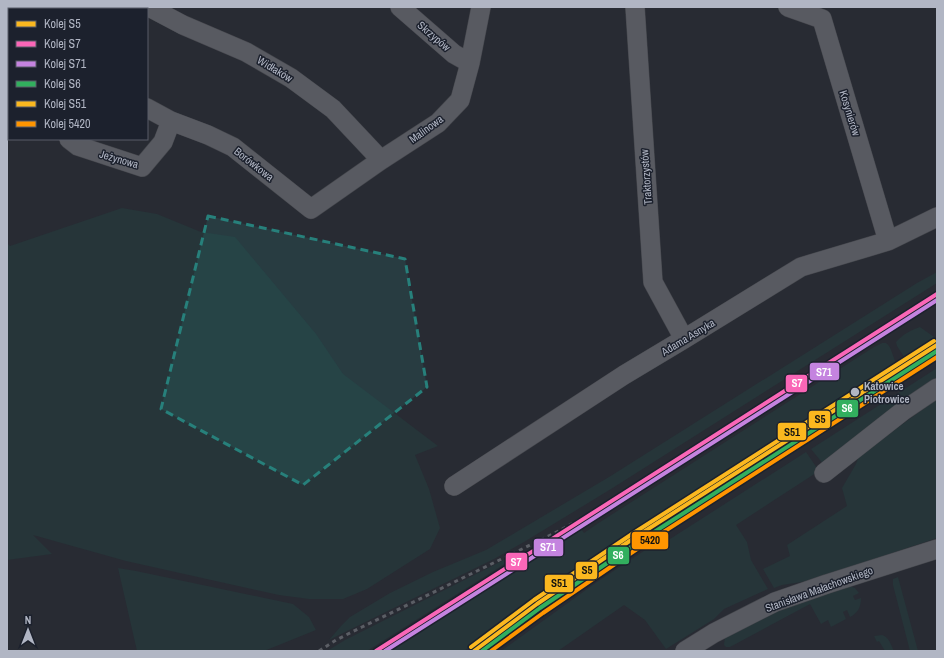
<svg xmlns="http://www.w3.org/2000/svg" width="944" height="658" viewBox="0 0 944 658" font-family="'Archivo Narrow',sans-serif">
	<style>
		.green { fill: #263539 }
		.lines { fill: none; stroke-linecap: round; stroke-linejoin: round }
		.minor-casing { stroke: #44464c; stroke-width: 20 }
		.minor { stroke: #585a61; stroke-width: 19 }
		.rail { stroke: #5b5e65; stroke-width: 3; stroke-dasharray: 4 4; stroke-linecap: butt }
		.rail-1-casing { stroke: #1c212d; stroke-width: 7 }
		.rail-2-casing { stroke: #1c212d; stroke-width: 7 }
		.rail-3-casing { stroke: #1c212d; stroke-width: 7 }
		.rail-4-casing { stroke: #1c212d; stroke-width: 7 }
		.rail-5-casing { stroke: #1c212d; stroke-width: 7 }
		.rail-6-casing { stroke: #1c212d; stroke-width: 7 }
		.rail-1 { stroke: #fbb81f; stroke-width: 4 }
		.rail-2 { stroke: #fa66b7; stroke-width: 4 }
		.rail-3 { stroke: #c483df; stroke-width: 4 }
		.rail-4 { stroke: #32af5e; stroke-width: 4 }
		.rail-5 { stroke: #fbb81f; stroke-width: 4 }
		.rail-6 { stroke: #ff9500; stroke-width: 4 }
		.marked { fill: #27807b; fill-opacity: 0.2; stroke: #27807b; stroke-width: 3; stroke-dasharray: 8 5; stroke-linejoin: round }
		.stop-dot { fill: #b1b6c4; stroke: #1c212d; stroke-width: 1.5 }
		.labels { text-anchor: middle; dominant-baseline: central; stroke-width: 3; stroke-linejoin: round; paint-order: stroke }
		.street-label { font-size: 11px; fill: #b1b6c4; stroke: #1c212d }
		.stop-label { font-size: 11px; font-weight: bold; fill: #b1b6c4; stroke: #1c212d; text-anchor: start }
		.line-badge { stroke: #1c212d; stroke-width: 1.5 }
		.badge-label { font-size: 11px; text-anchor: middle; font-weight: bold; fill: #fff }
		.pale-badge-label { font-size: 11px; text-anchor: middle; font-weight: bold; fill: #111 }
	</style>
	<rect width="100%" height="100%" fill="#282b33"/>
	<path class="green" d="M122,208l35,6 44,18 34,5 81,97 27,40 95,72 -23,9 14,34 11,39 -10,21 -63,40 -24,10h-34l-30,-4 -153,-34 -93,-26 19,19 -45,6v-317l3,3z
		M937,272v11l-326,206 -87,53 -30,17 -94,46 -71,35 12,-14 9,-9 40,-24 43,-21 53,-22 123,-73 308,-194z
		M920,327l17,12v2l-27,16 -2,-3 -4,3 -7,-11 -1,-4c7,-8 15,-12 24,-15z
		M882,343h4c6,4 6,13 10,19l-299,192 1,2 -6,4 -65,45 -63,46h-74l185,-118 6,-4 3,4 13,-9 277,-177z
		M937,368v15l-113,82 -13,-16z
		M937,399v139l-129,43 -26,4 -8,3 -11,-19 27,-13 -3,-11 60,-39 -5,-18 14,-24 3,-8z
		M806,452l13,19 -83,54 11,17 4,18 17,29 -44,20 -10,10 -48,30 -21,-29 -21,-15 -66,46h-57l96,-69 71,-47 2,4z
		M516,554l1,2 -150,95h-40l18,-11z
		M118,568l18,3 157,33 16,13 7,13 -52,21h-127z
		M898,577l20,74h-8l-17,-66v-6z
		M847,585l8,3 4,5 -6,3 2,4 6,-2c0,9 -3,15 -11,19l-3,-7 -4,2 3,7 -15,8 -3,-7 -7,4 -11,-20 -80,43h-4l-2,-2 1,-9 45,-25z
		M882,635c7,2 9,10 12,16h-9l-6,-10 -2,1 -3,-6z"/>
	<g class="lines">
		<g class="minor-casing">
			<path id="minor" d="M149,7l34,18 63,27 45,26 42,31 48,51
				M400,7l54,47 16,9
				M635,7l18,275 31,57
				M788,7l34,12 66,222
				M7,9l2,3
				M7,88l2,1
				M147,108l24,13 37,14 25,12 78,62 70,-49 57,-37 22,-23 10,-37 11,-56
				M69,139l9,7 64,21 21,-25 8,-21
				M824,473l79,-62 34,-23
				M454,486l170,-111 60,-36 117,-72 87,-26 49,-24
				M685,651l29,-18 61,-31 52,-18 110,-35"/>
		</g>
		<use href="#minor" class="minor"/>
		<path class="rail" d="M319,651l17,-11 26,-13 197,-96 50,-28"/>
		<g class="rail-1-casing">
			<path id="rail-1" d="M474,651l63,-47 97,-66 303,-193"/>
		</g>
		<g class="rail-2-casing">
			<path id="rail-2" d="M376,651l561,-357"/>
		</g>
		<g class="rail-3-casing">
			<path id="rail-3" d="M385,651l552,-351"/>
		</g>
		<g class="rail-4-casing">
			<path id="rail-4" d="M482,651l58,-43 97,-65 300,-192"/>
		</g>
		<g class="rail-5-casing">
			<path id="rail-5" d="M471,647l63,-47 98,-66 302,-193"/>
		</g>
		<g class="rail-6-casing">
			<path id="rail-6" d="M491,651l52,-38 97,-66 297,-190"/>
		</g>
		<use href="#rail-1" class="rail-1"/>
		<use href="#rail-2" class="rail-2"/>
		<use href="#rail-3" class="rail-3"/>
		<use href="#rail-4" class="rail-4"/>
		<use href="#rail-5" class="rail-5"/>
		<use href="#rail-6" class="rail-6"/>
	</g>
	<path class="marked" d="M208,216l197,43 22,128 -124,98 -142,-76z"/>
	<circle class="stop-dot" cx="855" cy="392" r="5"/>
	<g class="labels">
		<g class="street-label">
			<text transform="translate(434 36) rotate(41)">Skrzypów</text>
			<text transform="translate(275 69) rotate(31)">Widłaków</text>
			<text transform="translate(850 113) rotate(73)">Kosynierów</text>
			<text transform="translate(426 129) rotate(-36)">Malinowa</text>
			<text transform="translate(119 159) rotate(16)">Jeżynowa</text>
			<text transform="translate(254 164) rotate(38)">Borówkowa</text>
			<text transform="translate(646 177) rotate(-94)">Traktorzystów</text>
			<text transform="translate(688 337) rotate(-31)">Adama Asnyka</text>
			<text transform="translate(819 589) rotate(-20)">Stanisława Małachowskiego</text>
		</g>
		<g class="stop-label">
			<text x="864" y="386">Katowice<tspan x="864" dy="13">Piotrowice</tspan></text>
		</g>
	</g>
	<g class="line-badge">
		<rect x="809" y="362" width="31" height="19" rx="4" fill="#c483df"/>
		<rect x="785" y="374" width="23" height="19" rx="4" fill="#fa66b7"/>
		<rect x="836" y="399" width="23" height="19" rx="4" fill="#32af5e"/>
		<rect x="808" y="410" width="23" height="19" rx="4" fill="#fbb81f"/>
		<rect x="777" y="422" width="30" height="19" rx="4" fill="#fbb81f"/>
		<rect x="631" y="531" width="38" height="19" rx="4" fill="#ff9500"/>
		<rect x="533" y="538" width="31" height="19" rx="4" fill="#c483df"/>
		<rect x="607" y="546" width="23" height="19" rx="4" fill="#32af5e"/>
		<rect x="505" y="552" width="23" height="19" rx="4" fill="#fa66b7"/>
		<rect x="575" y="561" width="23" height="19" rx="4" fill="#fbb81f"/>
		<rect x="544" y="574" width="30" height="19" rx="4" fill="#fbb81f"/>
	</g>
	<g class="badge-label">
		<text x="824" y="376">S71</text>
		<text x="797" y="387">S7</text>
		<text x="847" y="412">S6</text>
		<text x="548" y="551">S71</text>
		<text x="618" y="559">S6</text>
		<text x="516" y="566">S7</text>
	</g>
	<g class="pale-badge-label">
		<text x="820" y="423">S5</text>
		<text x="792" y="436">S51</text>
		<text x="650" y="544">5420</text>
		<text x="587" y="574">S5</text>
		<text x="559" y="587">S51</text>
	</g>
	<rect width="944" height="658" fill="none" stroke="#b1b6c4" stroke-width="16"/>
	<rect x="8" y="8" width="140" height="132" fill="#1c212d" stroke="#585d69"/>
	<rect x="16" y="21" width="20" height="6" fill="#fbb81f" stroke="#585d69"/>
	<text x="44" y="28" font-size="12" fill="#b1b6c4">Kolej S5</text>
	<rect x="16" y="41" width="20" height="6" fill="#fa66b7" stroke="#585d69"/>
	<text x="44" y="48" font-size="12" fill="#b1b6c4">Kolej S7</text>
	<rect x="16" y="61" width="20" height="6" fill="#c483df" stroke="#585d69"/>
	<text x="44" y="68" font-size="12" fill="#b1b6c4">Kolej S71</text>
	<rect x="16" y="81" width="20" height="6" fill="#32af5e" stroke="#585d69"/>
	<text x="44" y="88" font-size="12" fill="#b1b6c4">Kolej S6</text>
	<rect x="16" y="101" width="20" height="6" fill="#fbb81f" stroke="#585d69"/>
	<text x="44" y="108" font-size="12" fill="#b1b6c4">Kolej S51</text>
	<rect x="16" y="121" width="20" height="6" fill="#ff9500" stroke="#585d69"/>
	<text x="44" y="128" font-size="12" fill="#b1b6c4">Kolej 5420</text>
	<g transform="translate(28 630)" stroke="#1c212d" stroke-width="3" paint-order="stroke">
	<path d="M0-3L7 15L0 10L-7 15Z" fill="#b1b6c4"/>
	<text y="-6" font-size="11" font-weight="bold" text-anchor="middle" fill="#b1b6c4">N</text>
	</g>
</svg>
